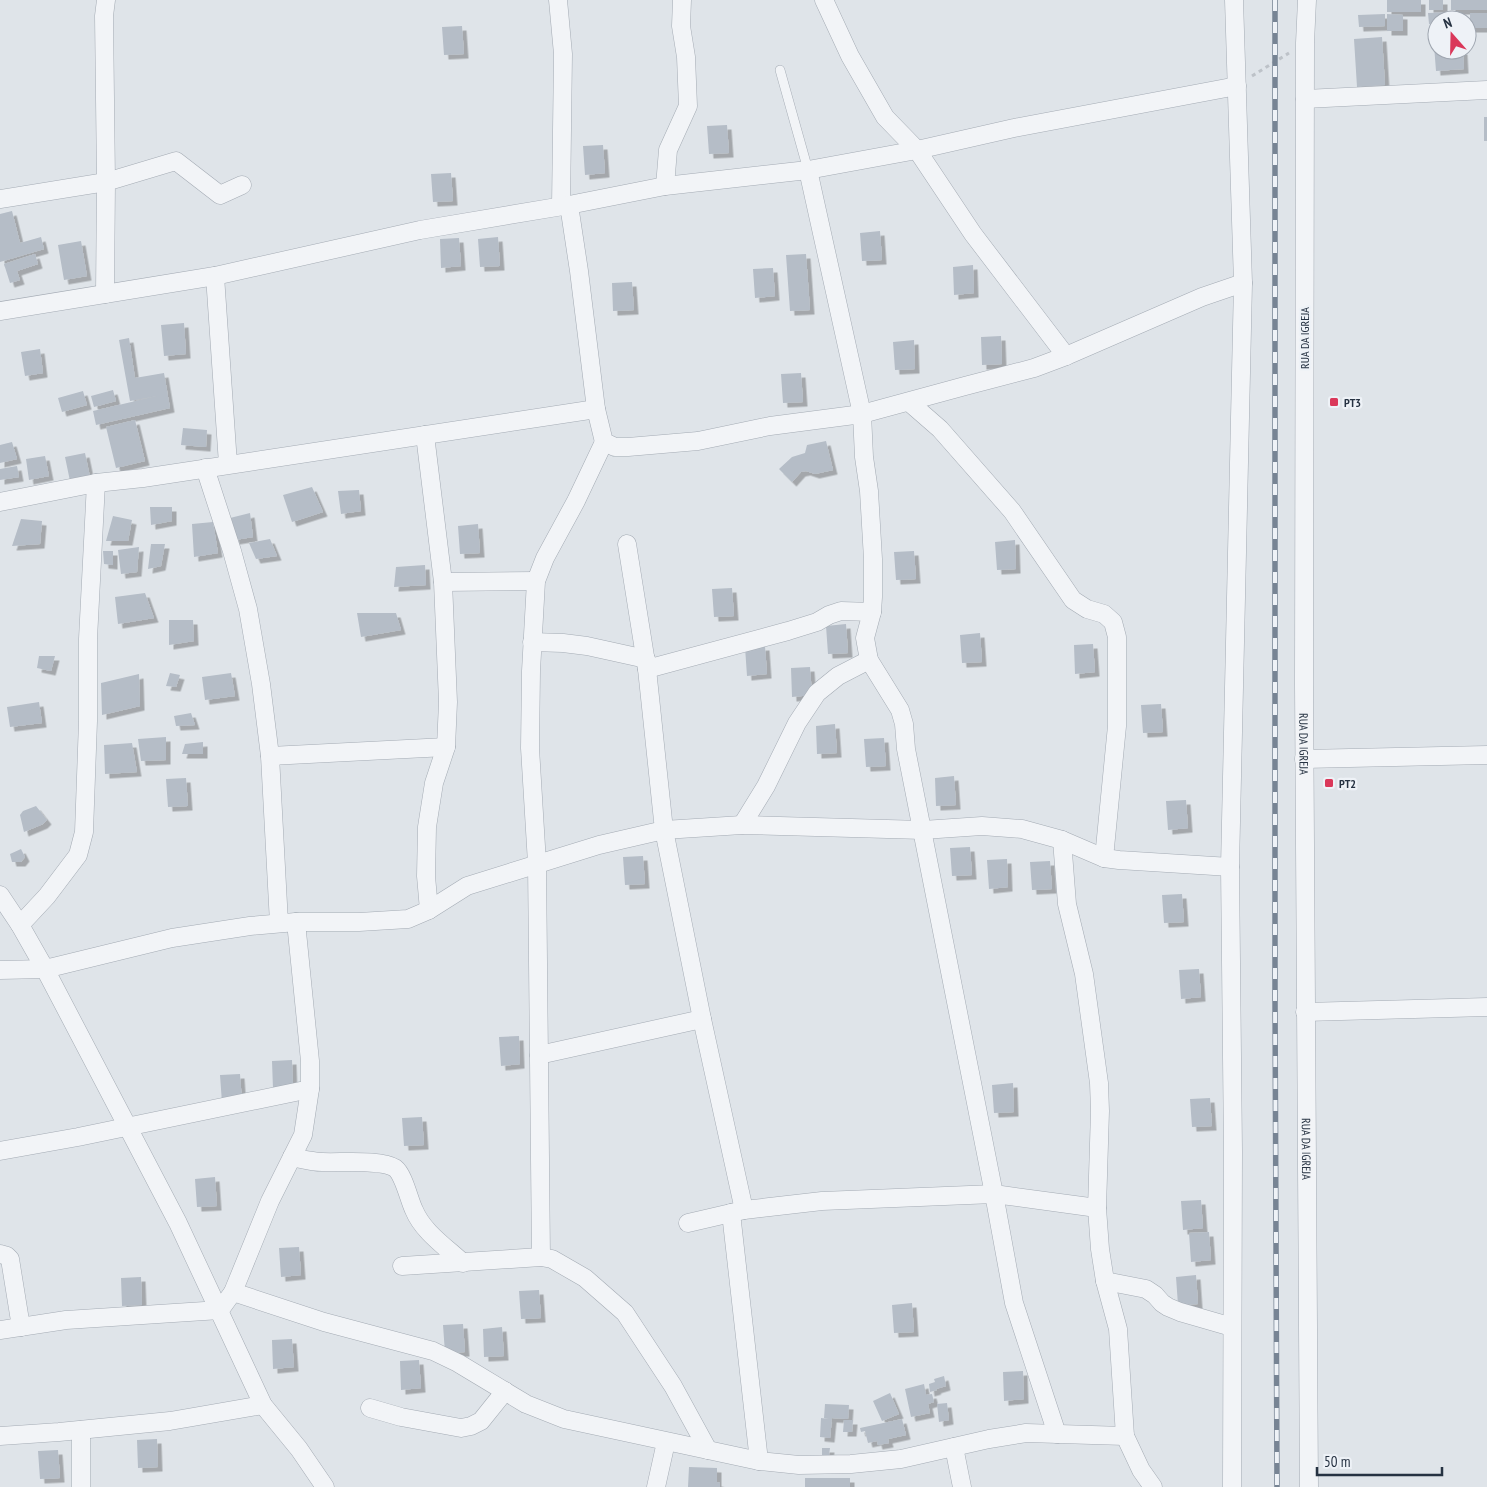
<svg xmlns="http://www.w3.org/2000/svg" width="1487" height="1487" viewBox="0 0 1487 1487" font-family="'PT Sans Narrow',sans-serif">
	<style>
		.building { fill: #b5bdc7; filter: url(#shadow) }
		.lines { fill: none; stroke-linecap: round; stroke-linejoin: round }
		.lane-casing { stroke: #a4abb4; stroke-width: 10 }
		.street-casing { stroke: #a4abb4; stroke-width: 19 }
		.path { stroke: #bdc2c8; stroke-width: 3; stroke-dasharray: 4 4; stroke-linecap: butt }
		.lane { stroke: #f2f4f7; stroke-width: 9 }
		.street { stroke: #f2f4f7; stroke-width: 18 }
		.rail-casing { stroke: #778494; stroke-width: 5.5 }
		.rail { stroke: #eef2f7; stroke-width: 4; stroke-dasharray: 11; stroke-linecap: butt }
		.poi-dot { fill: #da385a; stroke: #eef2f7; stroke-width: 2 }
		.labels { text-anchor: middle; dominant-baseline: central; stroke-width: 4.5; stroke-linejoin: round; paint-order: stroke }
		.street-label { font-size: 12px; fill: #263242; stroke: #eef2f7 }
		.poi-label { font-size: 12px; font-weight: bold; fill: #263242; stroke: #eef2f7; text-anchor: start }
	</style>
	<defs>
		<filter id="shadow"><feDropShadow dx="4.5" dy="4.5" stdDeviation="0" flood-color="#0004"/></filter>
	</defs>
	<rect width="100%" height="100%" fill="#dfe4e9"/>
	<path class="building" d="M1387,0h34v12h-34z
		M1429,0h14v10h-14z
		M1451,0h36v10h-36z
		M1459,12v8h-22v3l-8,1 -1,-11z
		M1470,13h17v15h-17z
		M1385,14v12l-26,1 -1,-12z
		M1387,14l16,1v16h-16z
		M462,26l2,28 -20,1 -2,-28z
		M1437,31v19h26l1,19 -28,2 -3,-39z
		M1382,37l3,48 -28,2 -3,-48z
		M1484,117h3v24h-3z
		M727,125l2,28 -20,1 -2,-28z
		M603,145l2,28 -20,2 -2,-29z
		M451,173l2,28 -20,1 -2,-28z
		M12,211l8,32 21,-6 3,12 -44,13v-48z
		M880,231l2,29 -20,1 -2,-28z
		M498,237l2,29 -20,1 -2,-28z
		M459,238l2,28 -20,2 -1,-29z
		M81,241l6,35 -23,4 -6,-35z
		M35,254l3,10 -21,7 3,9 -10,3 -6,-19z
		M806,254l4,56 -20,1 -4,-56z
		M973,265l1,28 -20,2 -1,-28z
		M773,268l2,28 -20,2 -2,-29z
		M632,282l2,28 -21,1 -1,-28z
		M184,323l2,31 -22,2 -3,-31z
		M1001,336l1,28 -20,1 -1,-28z
		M129,338l6,40 29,-5 6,35 -74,17 -3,-14 64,-15 -27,5 -11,-61z
		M914,340l1,29 -20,1 -2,-28z
		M40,349l3,24 -18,3 -4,-24z
		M801,373l2,29 -20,1 -2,-29z
		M113,390l3,11 -22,6 -3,-11z
		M83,391l4,14 -25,7 -4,-14z
		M135,420l10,41 -29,7 -10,-41z
		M183,428l24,2 -1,17 -25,-2z
		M826,441l7,29 -18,4 -9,-3 -5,1 -9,10 -13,-13 13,-12 13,-4 2,-8z
		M12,442l5,17 -17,4v-18z
		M85,453l5,24 -20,4 -5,-24z
		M45,456l4,20 -20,4 -3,-21z
		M17,466l2,11 -19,3v-11z
		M312,487l11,25 -31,10 -9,-27z
		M359,490l2,21 -20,3 -3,-23z
		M150,507h22v14l-21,4z
		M250,513l3,24 -18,3 -5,-22z
		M113,516l19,4 -4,21h-22z
		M21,519l21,2 -2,23 -28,2z
		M213,522l5,31 -24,4 -2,-33z
		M478,524l2,29 -20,1 -2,-28z
		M270,539l7,17 -21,3 -7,-16z
		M1015,540l1,29 -19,1 -2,-28z
		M151,544h14l-4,22 -13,3z
		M139,547l-2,25 -16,2 -3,-24z
		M103,551h10v14l-9,-1z
		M914,551l2,28 -20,1 -2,-28z
		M425,565l1,20 -32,2 2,-20z
		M732,588l2,28 -20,1 -2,-28z
		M145,593l9,25 -36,6 -3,-27z
		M357,613h39l5,17 -40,7z
		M169,620h24l1,21 -25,4z
		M846,624l2,29 -20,1 -2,-28z
		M980,633l2,29 -20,1 -2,-28z
		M1093,644l2,28 -20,2 -1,-29z
		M765,646l2,28 -20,2 -2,-29z
		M39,656h16l-4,15 -14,-3z
		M810,667l2,28 -20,2 -1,-29z
		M170,673l10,2 -4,12 -10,-1z
		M231,673l4,23 -30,4 -3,-23z
		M139,674l1,32 -38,9 -1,-32z
		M39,702l3,21 -32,4 -3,-20z
		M1161,704l2,28 -20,1 -2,-28z
		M191,713l4,12 -19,1 -2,-10z
		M835,724l2,29 -20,1 -1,-28z
		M166,737v23l-25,1 -3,-22z
		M884,738l2,28 -20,1 -2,-28z
		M203,742v12h-21l3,-10z
		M132,743l5,29 -32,2 -1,-29z
		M954,776l2,29 -20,1 -1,-28z
		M186,778l2,28 -20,1 -2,-28z
		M1186,800l2,28 -20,2 -2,-29z
		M36,806l11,14 -4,4 -19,8 -4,-17 3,-4z
		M970,847l2,28 -20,1 -2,-28z
		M21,849l4,8 -4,5h-9l-2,-8z
		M643,856l2,28 -20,1 -2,-28z
		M1007,859l1,28 -19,2 -2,-29z
		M1050,861l2,28 -20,1 -2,-28z
		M1182,894l2,28 -20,1 -2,-28z
		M1199,969l2,28 -20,2 -2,-29z
		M519,1036l1,28 -19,2 -2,-29z
		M292,1060l1,28 -20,1 -1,-28z
		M240,1074l2,28 -20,1 -2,-28z
		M1013,1083l1,29 -20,1 -2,-28z
		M1210,1098l2,28 -20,1 -2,-28z
		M422,1117l2,28 -20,1 -2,-28z
		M215,1177l2,29 -20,1 -2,-28z
		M1201,1200l2,28 -20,2 -2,-29z
		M1209,1232l2,28 -20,2 -2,-29z
		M299,1247l2,28 -20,2 -2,-29z
		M1196,1275l2,29 -20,1 -2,-28z
		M141,1277l1,28 -20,1 -1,-28z
		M539,1290l2,28 -20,1 -2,-28z
		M912,1303l2,29 -20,1 -2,-28z
		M463,1324l2,28 -20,1 -2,-28z
		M502,1327l2,29 -20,1 -1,-28z
		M292,1339l2,28 -21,2 -1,-29z
		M419,1360l2,28 -20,2 -1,-29z
		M1023,1371l1,28 -20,2 -1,-29z
		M944,1376l2,10 -10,3 1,1 -7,2 -1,-8 6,-2 -1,-3z
		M924,1384l2,11 6,-1 2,8 -6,2 2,9 -19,4 -6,-28z
		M890,1393l9,21 -17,7 -9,-20z
		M947,1403l2,17 -10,2 -2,-18z
		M825,1404l24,1 -1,14 -16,-1 -2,20 -10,-1 1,-19 8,1 -5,-1z
		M902,1419l4,16 -18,4 1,4 -11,2 -1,-4 -9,2 -3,-12 -4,1 -1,-4z
		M844,1420h9l-1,12h-9z
		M157,1439l1,28 -20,1 -1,-28z
		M822,1448h8l-1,7h-7z
		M58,1450l2,28 -20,1 -2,-28z
		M689,1467l28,1v14l3,1v4h-32z
		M805,1478h45v9h-45z"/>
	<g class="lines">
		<g class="lane-casing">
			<path id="lane" d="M780,70l28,100"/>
		</g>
		<g class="street-casing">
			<g id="street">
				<path d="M558,0l5,54 -2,152"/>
				<path d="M824,0l26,56 35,61 32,33 56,84 93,122"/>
				<path id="s1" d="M1307,0l-2,43 -1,642 5,802"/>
				<path d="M1305,99l182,-9"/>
				<path d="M808,170l54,244 2,43 5,34 4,68v38l-1,15 -7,26 4,22 31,50 4,14 2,25 88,445 20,109 43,131"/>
				<path d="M665,186l3,-36 20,-44 -2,-49 -5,-31 1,-26"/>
				<path d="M0,199l106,-17 70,-21 44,34 22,-10"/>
				<path d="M569,205l10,66 17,138"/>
				<path d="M215,276l13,188"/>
				<path d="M105,294l1,-112 -2,-166 2,-16"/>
				<path d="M0,311l215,-35 205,-46 149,-25 96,-19 143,-16 109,-20 97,-22 223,-42"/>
				<path d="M909,402l31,27 72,82 61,89 14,9 17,5 9,8 4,15v89l-13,132"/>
				<path d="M425,435l18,147 5,120 -2,45 -12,36 -7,44 -1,49 3,34"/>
				<path d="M205,468l27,83 16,58 13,75 9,72 9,167"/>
				<path d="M0,502l96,-19 47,-5 453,-69 8,33 11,5h13l70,-6 72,-15 92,-12 103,-28 69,-18 32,-12 136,-59 41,-14"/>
				<path d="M627,544l20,125 17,161 38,189 42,191"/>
				<path d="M443,582l93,-1"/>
				<path d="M532,642l31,1 24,3 59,13"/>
				<path d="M647,669l141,-38 29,-9 12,-7 12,-4 31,1"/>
				<path d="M270,756l176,-9"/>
				<path d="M1304,759l183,-4"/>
				<path d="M742,825l24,-39 31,-63 20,-30 21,-17 31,-16"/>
				<path d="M1062,840l5,64 17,70 15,109 1,28 -3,97 3,41 5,32 13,48 7,107 16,34 12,17"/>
				<path d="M0,895l20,30 25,44 133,254 85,182 36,44 26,38"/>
				<path d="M20,925l27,-29 31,-41 6,-23 4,-111v-82l8,-156"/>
				<path d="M0,970l45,-1 127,-31 78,-12 46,-4h63l49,-3 21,-9 38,-24 132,-41 65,-15 78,-5 181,5 59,-4 40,3 40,11 42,18 15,2 111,7"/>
				<path d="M1305,1012l182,-5"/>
				<path d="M539,1055l163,-36"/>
				<path d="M0,1151l78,-14 232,-48"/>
				<path d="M292,1157c10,2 20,5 30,5 18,1 59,-3 73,6 9,7 14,32 19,42 9,22 32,37 49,53"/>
				<path d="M731,1213l28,248"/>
				<path d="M688,1223l56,-13 78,-9 172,-7 103,14"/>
				<path d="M0,1254l7,2 3,3 11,68"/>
				<path d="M541,1257l-4,-394 -7,-115 1,-77 5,-90 9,-23 31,-57 28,-59"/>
				<path d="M402,1266l139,-9 11,2 33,19 40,35 48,73 35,64"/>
				<path d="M1105,1281l41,8 9,6 7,8 6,4 12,5 52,15"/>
				<path d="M233,1292l91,30 109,29 25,12 68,41 38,15 195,42 40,4 52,-1 50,-5 88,-20 37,-6 99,3"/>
				<path d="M0,1330l66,-10 154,-10 13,-18 37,-91 33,-66 7,-46v-28l-14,-139"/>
				<path d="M370,1408l31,9 60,11 10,-2 10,-5 24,-30"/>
				<path d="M81,1430v57"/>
				<path d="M0,1436l59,-4 111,-11 93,-16"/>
				<path d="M954,1447l8,40"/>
				<path d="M656,1487l10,-45"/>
				<path d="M1232,1487l1,-336 -3,-284 13,-584 -9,-283"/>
			</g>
		</g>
		<path class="path" d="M1252,76l37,-23"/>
		<use href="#lane" class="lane"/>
		<use href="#street" class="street"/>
		<g class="rail-casing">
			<path id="rail" d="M1275,0v995l2,492"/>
		</g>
		<use href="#rail" class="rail"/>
	</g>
	<g class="poi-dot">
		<rect x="1329" y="397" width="10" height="10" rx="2.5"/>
		<rect x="1324" y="778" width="10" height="10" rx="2.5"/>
	</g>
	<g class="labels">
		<g class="street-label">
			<text transform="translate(1304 338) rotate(-90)">RUA DA IGREJA</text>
			<text stroke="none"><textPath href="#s1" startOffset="744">RUA DA IGREJA</textPath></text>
			<text stroke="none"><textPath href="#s1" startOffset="1149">RUA DA IGREJA</textPath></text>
		</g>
		<g class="poi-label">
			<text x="1344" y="402">PT3</text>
			<text x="1339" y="783">PT2</text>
		</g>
	</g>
	<g transform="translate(1452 35) rotate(340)"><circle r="24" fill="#eef2f7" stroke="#9ea5af"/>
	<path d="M0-4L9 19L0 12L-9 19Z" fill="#da385a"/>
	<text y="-8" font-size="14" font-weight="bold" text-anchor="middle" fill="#263242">N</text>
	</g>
	<path d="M1317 1467v8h125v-8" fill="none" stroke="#263242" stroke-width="2.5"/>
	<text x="1324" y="1467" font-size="15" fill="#263242" stroke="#eef2f7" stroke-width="4" paint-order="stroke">50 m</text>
</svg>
